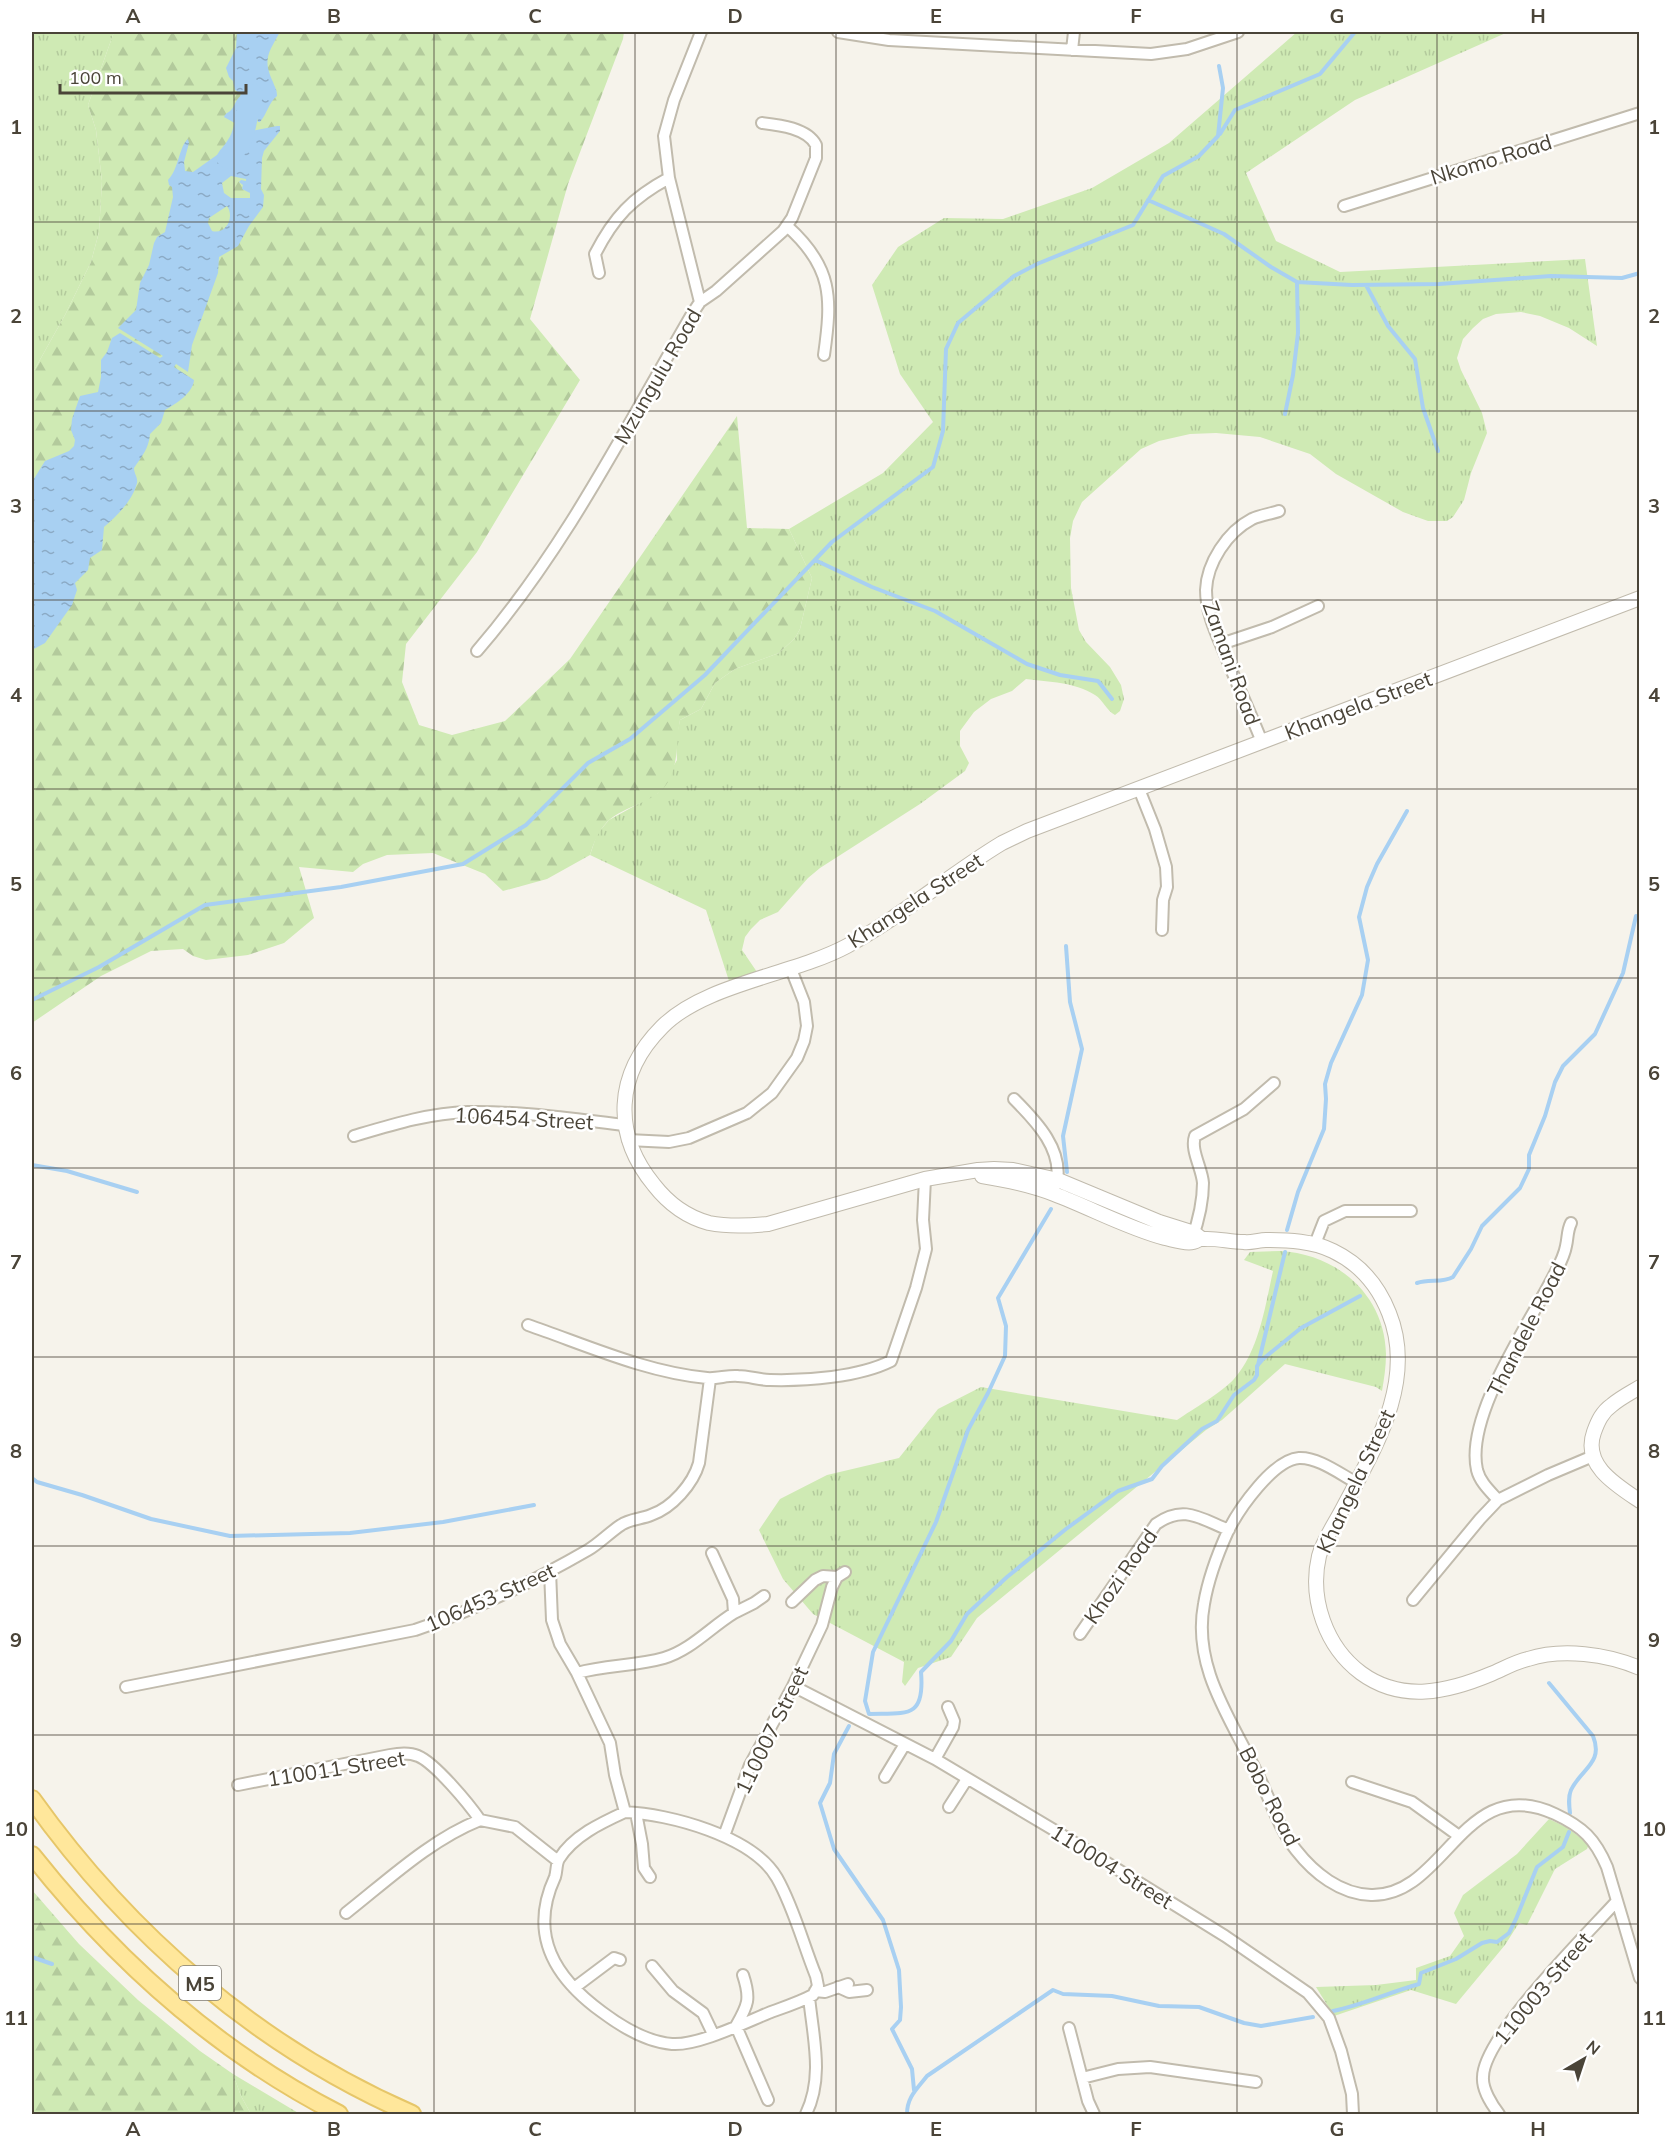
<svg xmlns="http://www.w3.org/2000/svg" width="1671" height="2146" viewBox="0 0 1671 2146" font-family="Mulish,sans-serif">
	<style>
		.grass { fill: url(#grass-tufts) }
		.forest { fill: url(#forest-firs) }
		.water { fill: url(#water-ripples); fill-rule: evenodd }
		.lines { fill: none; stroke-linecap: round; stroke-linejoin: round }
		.stream { stroke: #a8d0f2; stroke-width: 4 }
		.river { stroke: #a8d0f2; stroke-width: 22 }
		.minor-casing { stroke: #c1bbad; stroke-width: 14 }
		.tertiary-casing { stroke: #c1bbad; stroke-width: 16 }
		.primary-casing { stroke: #e6c669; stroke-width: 20 }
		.minor { stroke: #fff; stroke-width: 10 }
		.tertiary { stroke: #fff; stroke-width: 14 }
		.primary { stroke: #ffe79b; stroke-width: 16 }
		.grid { fill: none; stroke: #4a4438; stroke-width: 1.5; stroke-opacity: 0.55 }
		.labels { text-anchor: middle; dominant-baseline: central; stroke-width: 5; stroke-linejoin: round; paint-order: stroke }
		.shield { fill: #fff; stroke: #807c74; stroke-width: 1.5 }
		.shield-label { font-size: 20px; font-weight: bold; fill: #4a4438 }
		.street-label { font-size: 21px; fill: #4a4438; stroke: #fff }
		.neatline { fill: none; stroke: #4a4438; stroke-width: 2 }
		.grid-label { font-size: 20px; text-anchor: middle; font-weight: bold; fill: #4a4438 }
	</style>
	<defs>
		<pattern id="grass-tufts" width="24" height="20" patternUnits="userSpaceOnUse" patternTransform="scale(1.5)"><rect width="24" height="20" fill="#cfeab4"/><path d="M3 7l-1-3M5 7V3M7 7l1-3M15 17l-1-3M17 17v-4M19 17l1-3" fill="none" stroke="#b3ca9c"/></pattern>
		<pattern id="forest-firs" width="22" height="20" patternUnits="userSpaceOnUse" patternTransform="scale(1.5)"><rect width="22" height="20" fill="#cfeab4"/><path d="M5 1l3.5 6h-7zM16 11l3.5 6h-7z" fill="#b3ca9c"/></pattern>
		<pattern id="water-ripples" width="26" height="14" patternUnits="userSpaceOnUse" patternTransform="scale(1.5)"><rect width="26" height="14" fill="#a8d0f2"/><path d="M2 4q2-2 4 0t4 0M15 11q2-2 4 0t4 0" fill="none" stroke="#8baac5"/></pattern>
	</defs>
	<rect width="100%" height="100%" fill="#f6f3eb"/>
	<path class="grass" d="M32,32h82l-26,73 8,25 6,51 -3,51 -8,30 -26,53 -33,59z
		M1297,32h211l-153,68 -109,73 30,68 64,31 245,-13 12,87 -28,-18 -29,-12 -19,-4 -25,2 -13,5 -10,9 -10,11 -6,19 4,12 21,43 5,20 -16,40 -7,27 -11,17 -6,4h-19l-25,-9 -67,-38 -26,-20 -50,-17 -44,-4 -26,1 -31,7 -18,8 -59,53 -9,19 -3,17 1,50 8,42 7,12 24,25 11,18 3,14 -4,12 -5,4c-9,-5 -12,-15 -20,-20 -20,-13 -46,-13 -69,-16l-14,12 -21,8 -17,13 -14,19v15l9,17 -4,8 -45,33 -100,64 -12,10 -30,34 -18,8 -9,9 -6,8 -3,13 15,22 -28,9 -23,-71 -116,-55 7,-21 12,-14 49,-27 19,-33 -1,-20 4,-20 21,-11 14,-26 20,-14 44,-16 16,-15 5,-9 12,-51 -23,-49 94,-56 50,-51 -33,-48 -28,-89 26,-38 46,-29 59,1 89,-31 77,-45z
		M1280,1251c57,3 105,44 106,103 0,13 -2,25 -4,37l-6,-4 -91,-23 -63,56 -16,10 -229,188 -26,39 -33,11 -13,18 -3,-4 2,-20 -91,-48 -30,-35 -24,-49 21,-31 47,-24 72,-17 39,-49 43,-22 196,33c16,-11 44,-27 57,-41 25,-28 31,-72 39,-108l-29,-11 6,-8z
		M1549,1819l17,8 23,17 -2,5 -32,20 -28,56 -8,-2 -14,22 -49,59 -45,-14 -77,26 -18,-29 60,-2 40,-5v-12l34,-12 14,-20 -10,-23 9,-18 54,-41z
		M233,2074l67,40h-49l-10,-18z"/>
	<path class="forest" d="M114,32h510l-1,7 -55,145 -38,135 50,61 -103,172 -71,92 -4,38 17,43 33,10 53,-14 65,-62 167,-243 10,112 42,1 23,49 -12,51 -5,9 -16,15 -44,16 -20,14 -14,26 -21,11c-4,21 -1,41 -11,60 -11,23 -45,25 -62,42 -9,10 -13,20 -17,33l-43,24 -44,12 -18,-17 -52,-21 -46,2 -24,9 -10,8 -54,-5 15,51 -30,25 -36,12 -42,5 -13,-4 -10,-7 -32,2 -50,25 -69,47v-649l33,-59 26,-53 8,-30 3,-51 -6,-51 -8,-25z
		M32,1890l47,54 59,56 62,51 33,23 8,22 10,18h-219z"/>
	<path class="water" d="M237,32h43c-11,20 -18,27 -7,50 2,6 4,7 4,14 -8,6 -10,18 -17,26h-2l-2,-9 -16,13 -16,-9c2,-5 5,-4 8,-8 4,-6 4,-10 10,-14l-7,-5 -2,-9 -4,-4 -3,-9 10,-20z
		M277,126h3v5l-16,20 -2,7 -1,31 3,6 -1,12 -14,19 -11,20 -19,11 -1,16 -26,72 -4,27 -12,-8 -2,3 20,13c-1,13 -18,24 -29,30l-4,13 -11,11c-1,15 -9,23 -16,34 0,6 4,9 3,15 -4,17 -20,33 -33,44l-2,23 -12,8 -2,12 -13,13 2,7 -5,15 -27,38 -13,7v-168l13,-21 24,-10 5,-5 1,-6 -4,-10 1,-11 8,-23 18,-4 3,-15v-17l6,-8 5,-14 8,-5 40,25 3,-2 -45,-28 18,-18 4,-27 9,-18 5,-22 3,-6 8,-5 8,-35 -1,-10 -3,-2 -1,-5c11,-11 11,-34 20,-41l1,4 -5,19 1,9 8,1 38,-27 10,-12zM231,176l15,3v2l-5,-1 -2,2 4,3 -1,4 8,4v5h-19l-7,-5 -2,-10zM227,206c8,11 -1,29 -15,25l-4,-8 1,-5z"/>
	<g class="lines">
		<path class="stream" d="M1220,134l15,-24 85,-36 35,-42
			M1148,200l76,34 47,33 26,15 55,3 87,-1 112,-8 71,2 18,-5
			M1366,285l22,41 27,33 8,49 15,43
			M1285,414l8,-39 5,-42 -1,-51
			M815,560l57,27 63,24 92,53 33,11 38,6 14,18
			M1066,946l4,56 12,47 -19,87 4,36
			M32,1000l67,-33 106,-62 136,-18 122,-23 63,-39 62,-62 42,-24 75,-64 127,-133 101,-75 10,-36 3,-82 12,-26 56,-47 23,-12 96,-39 30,-49 36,-20 19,-20 5,-48 -4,-22
			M32,1165l35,6 70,21
			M1051,1209l-53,89 8,28 -1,30 -17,37 -20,37 -32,92 -63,130 -8,49 4,13c38,-1 56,5 52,-42l30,-31 16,-27 40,-37 59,-48 52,-38 34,-12 10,-13 40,-37 15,-8 17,-26 20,-15 3,-5v-9l6,-7 38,-31 59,-32
			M1287,1230l11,-38 26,-63 2,-30 -1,-15 6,-21 31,-68 6,-35 -9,-43 8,-30 10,-23 30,-53
			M1417,1283c12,-4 26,0 36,-6l18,-28 11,-23 38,-38 9,-19v-14l16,-39 10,-34 8,-16 32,-32 28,-61 13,-57
			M1258,1365l27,-113
			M32,1478l5,4 45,13 69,24 79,17 120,-3 93,-11 91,-17
			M1549,1683l44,53c11,27 -12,33 -22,54 -3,7 -2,15 -1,23
			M849,1726l-15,28 -4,29 -10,20 14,46 49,71 16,50 2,37 -1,13 -8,9 20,40 2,21
			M32,1957l20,7
			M1333,2011c30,-6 57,-19 86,-27l2,-11 35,-14 26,-16 8,-2 7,1 12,-9 7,-14 21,-52 26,-20 6,-15
			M907,2114c0,-17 10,-25 20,-38l126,-86 10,4 49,2 47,10 40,1 45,16 17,3 52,-9"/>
		<path class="river" d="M228,158c21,-23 15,-35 24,-63"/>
		<g class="minor-casing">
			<path id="minor" d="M838,32l51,8 262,14 36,-5 51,-17
				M1072,50l2,-18
				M1344,206l296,-93
				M787,226c46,41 45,72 37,129
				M599,273l-4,-19c19,-37 37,-56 74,-76
				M700,302l16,-11 67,-60 9,-13 24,-60v-13c-9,-17 -37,-20 -54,-22
				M1221,644l51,-17 46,-21
				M477,651c88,-102 148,-222 215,-337l8,-12 -31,-124 -5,-42 10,-36 27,-68
				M1262,742c-12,-30 -26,-60 -38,-90 -8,-19 -18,-40 -18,-62 1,-27 21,-58 46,-71 9,-4 18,-5 27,-8
				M1139,789l16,40 11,38 1,20 -4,13 -1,30
				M1014,1099c22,22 51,52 42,86
				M354,1136c37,-11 75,-23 114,-24 52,-1 105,7 157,13
				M628,1140l41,2 20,-4 58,-25 25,-20 25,-35 7,-17 3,-15 -3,-24 -13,-33
				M1192,1239c6,-17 11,-37 11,-56 -1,-15 -13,-33 -8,-47l49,-27 30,-26
				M1315,1244l9,-23 21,-10h66
				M528,1325c58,20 117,47 179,53 10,1 21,-3 31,-2 11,0 21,4 32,4 36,1 89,-3 121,-19l25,-73 10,-39 -3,-29 2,-41
				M1357,1483c-17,-9 -39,-26 -58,-25 -26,2 -60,51 -71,73 -10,22 -20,49 -24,73 -12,63 27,115 53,169 13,25 21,55 39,77 18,23 44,44 75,45 75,2 92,-124 184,-81 28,13 40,25 52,53l33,111
				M1498,1500c-8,-9 -18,-18 -21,-30 -12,-54 51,-144 75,-191 5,-10 12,-21 14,-33 2,-8 1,-15 5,-23
				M550,1571l2,49 8,24 17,29 33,70 5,32 10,37
				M1413,1600l67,-81 18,-19 50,-25 45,-19
				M792,1602l23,-22 8,-4 14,1
				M734,1613l20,-10 10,-7
				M1080,1634l76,-110c28,-20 45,-5 73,6
				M577,1673c29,-8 59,-7 87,-15 27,-8 47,-31 70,-45l-1,-14 -21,-46
				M793,1686l142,73 119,71 171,106 83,57 21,25 12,33 11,43 1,20
				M126,1687l289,-57c57,-19 121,-50 173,-80 12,-7 22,-18 33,-25 8,-6 21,-6 30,-10 21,-7 42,-31 48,-52l11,-84
				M935,1759l18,-32 1,-6 -6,-14
				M885,1777l20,-33
				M1352,1782l60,20 47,34
				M238,1785l152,-30c10,-2 19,-3 28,1 17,7 51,48 62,64
				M949,1807l18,-28
				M625,1812c44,2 128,24 152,66 17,30 26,66 39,98l2,10 -5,9c-13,7 -28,12 -42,17 -25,10 -73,34 -99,32 -25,-2 -50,-17 -70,-32 -47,-34 -74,-77 -47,-135 2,-6 1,-13 4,-18 14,-23 42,-36 66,-47z
				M636,1813l6,31 2,24 6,9
				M724,1836l26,-71 43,-79 29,-61 10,-38 5,-10 8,-5
				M346,1913c42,-33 84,-73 134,-93l35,7 43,34
				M652,1966l21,25 30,22 10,21
				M743,1975c8,24 5,30 -7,51l32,74
				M838,1987l11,5 18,-2
				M574,1988l40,-30 6,2
				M815,1991l10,1 23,-8
				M1069,2028l19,73 6,13
				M1082,2078l36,-9 32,-2 106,15
				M806,2114c18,-37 7,-77 3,-117
				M1499,2114c-7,-9 -17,-25 -16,-37 0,-40 104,-143 133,-175"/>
		</g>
		<g class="tertiary-casing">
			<path id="tertiary" d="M982,1176c25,4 49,9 72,18 37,14 73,34 111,44 9,2 20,6 28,4 7,-2 4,-3 11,-3 13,-1 26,3 40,3 7,1 15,-2 22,-2 22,0 47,1 67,11 27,13 45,34 56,62 28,69 -16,138 -47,197 -8,15 -19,31 -23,46 -10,43 7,91 42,117 41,30 87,19 130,1 12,-5 24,-12 37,-15 34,-11 79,-5 112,9
				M1202,1239l-8,-6 -35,-11 -101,-42 -45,-10 -19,-1 -16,1 -53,9 -157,45c-20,2 -39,3 -59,-1 -22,-6 -41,-20 -55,-38 -42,-51 -39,-111 8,-158 42,-43 131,-52 185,-81 55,-30 102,-71 155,-103l25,-12 613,-233
				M1640,1387c-10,6 -20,11 -28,18 -10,7 -14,16 -18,27 -12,33 22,53 46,69"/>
		</g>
		<g class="primary-casing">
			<path id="primary" d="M32,1799c97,136 226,248 380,315
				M32,1855c84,106 186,197 307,259"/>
		</g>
		<use href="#minor" class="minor"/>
		<use href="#tertiary" class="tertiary"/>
		<use href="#primary" class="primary"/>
	</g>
	<path class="grid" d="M234,32v2082M434,32v2082M635,32v2082M836,32v2082M1036,32v2082M1237,32v2082M1437,32v2082M32,222h1608M32,411h1608M32,600h1608M32,789h1608M32,978h1608M32,1168h1608M32,1357h1608M32,1546h1608M32,1735h1608M32,1924h1608"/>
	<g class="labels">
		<rect class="shield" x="179" y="1966" width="42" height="34" rx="4.5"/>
		<g class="shield-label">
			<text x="200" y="1983">M5</text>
		</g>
		<g class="street-label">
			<text transform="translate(1491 159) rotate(-17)">Nkomo Road</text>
			<text transform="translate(657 376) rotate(-60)">Mzungulu Road</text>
			<text transform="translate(1232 663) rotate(70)">Zamani Road</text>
			<text transform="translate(1358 705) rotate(-21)">Khangela Street</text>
			<text transform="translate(915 900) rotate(-33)">Khangela Street</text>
			<text transform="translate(524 1118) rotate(3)">106454 Street</text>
			<text transform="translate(1526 1329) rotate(-63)">Thandele Road</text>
			<text transform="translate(1355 1481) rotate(-65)">Khangela Street</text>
			<text transform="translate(1120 1576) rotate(-55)">Khozi Road</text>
			<text transform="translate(490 1597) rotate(-24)">106453 Street</text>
			<text transform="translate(771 1730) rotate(-64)">110007 Street</text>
			<text transform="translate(336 1768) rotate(-9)">110011 Street</text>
			<text transform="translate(1270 1796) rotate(63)">Bobo Road</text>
			<text transform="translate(1112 1866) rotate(32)">110004 Street</text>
			<text transform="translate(1542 1988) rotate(-50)">110003 Street</text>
		</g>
	</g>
	<rect width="1671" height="2146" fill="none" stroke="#ffffff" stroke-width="66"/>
	<g transform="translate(1584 2059) rotate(39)" stroke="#ffffff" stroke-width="4.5" paint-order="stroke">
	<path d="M0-4.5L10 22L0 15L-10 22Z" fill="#4a4438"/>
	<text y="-9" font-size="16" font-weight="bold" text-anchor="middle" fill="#4a4438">N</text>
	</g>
	<path d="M60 84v9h186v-9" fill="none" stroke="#4a4438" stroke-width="3"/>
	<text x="69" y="84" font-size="18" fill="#4a4438" stroke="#ffffff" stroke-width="4.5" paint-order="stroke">100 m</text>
	<rect x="33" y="33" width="1605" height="2080" class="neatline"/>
	<g class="grid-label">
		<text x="133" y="23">A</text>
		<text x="334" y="23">B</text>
		<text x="535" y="23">C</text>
		<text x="735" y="23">D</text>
		<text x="936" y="23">E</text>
		<text x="1136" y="23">F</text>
		<text x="1337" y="23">G</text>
		<text x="1538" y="23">H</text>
		<text x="16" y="134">1</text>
		<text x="1654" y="134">1</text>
		<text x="16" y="323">2</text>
		<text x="1654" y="323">2</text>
		<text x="16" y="513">3</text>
		<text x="1654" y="513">3</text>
		<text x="16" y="702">4</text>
		<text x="1654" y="702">4</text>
		<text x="16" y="891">5</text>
		<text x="1654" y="891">5</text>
		<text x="16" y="1080">6</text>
		<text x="1654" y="1080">6</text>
		<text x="16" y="1269">7</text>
		<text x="1654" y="1269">7</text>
		<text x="16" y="1458">8</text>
		<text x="1654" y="1458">8</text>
		<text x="16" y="1647">9</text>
		<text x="1654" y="1647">9</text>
		<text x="16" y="1836">10</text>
		<text x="1654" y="1836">10</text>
		<text x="16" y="2025">11</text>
		<text x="1654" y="2025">11</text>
		<text x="133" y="2136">A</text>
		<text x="334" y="2136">B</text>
		<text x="535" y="2136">C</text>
		<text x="735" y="2136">D</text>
		<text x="936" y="2136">E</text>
		<text x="1136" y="2136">F</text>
		<text x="1337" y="2136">G</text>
		<text x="1538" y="2136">H</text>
	</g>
</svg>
